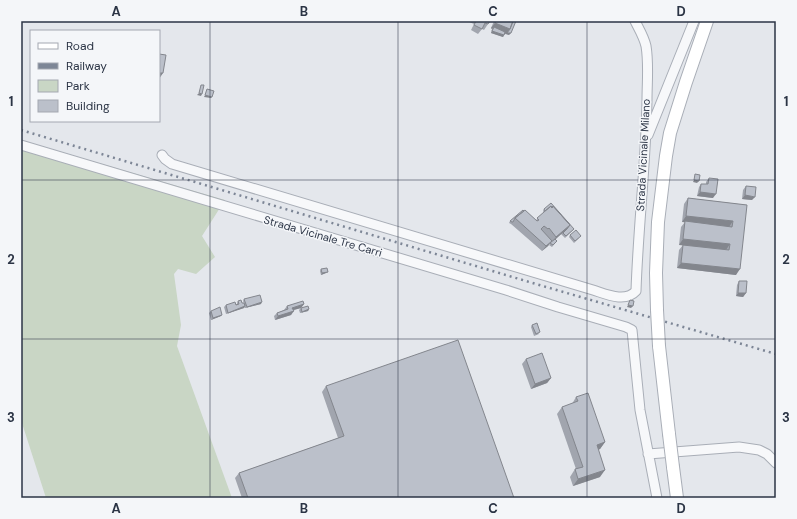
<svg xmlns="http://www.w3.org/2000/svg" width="797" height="519" viewBox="0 0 797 519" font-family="'DM Sans',sans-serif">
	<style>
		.green { fill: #c9d6c5 }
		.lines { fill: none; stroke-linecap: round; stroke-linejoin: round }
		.minor-casing { stroke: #a9aeb7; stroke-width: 11 }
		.secondary-casing { stroke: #a9aeb7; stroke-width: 14 }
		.minor { stroke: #f7f8fa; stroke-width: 9 }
		.secondary { stroke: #fff; stroke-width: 12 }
		.rail { stroke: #7d8696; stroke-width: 2.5; stroke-dasharray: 2 4; stroke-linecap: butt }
		.secondary-bridge-casing { stroke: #a9aeb7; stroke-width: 14; stroke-linecap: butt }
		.secondary-bridge { stroke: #fff; stroke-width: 12 }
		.wall { fill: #a1a5ae }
		.shaded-wall { fill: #83868d }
		.building { fill: #bbc0ca; stroke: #83868d }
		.grid { fill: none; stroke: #2b3445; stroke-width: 1; stroke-opacity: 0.55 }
		.labels { text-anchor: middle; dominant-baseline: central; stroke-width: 3; stroke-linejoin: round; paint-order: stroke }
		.street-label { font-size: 11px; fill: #2b3445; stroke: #f4f6f9 }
		.neatline { fill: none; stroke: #2b3445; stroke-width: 1.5 }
		.grid-label { font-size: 13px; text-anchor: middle; font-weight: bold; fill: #2b3445 }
	</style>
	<rect width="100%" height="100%" fill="#e4e7ec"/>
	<path class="green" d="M24,141l201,59 -23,36 13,21 -19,17 -18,-5 -4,5 7,51 -4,21 55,152h-186l-25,-78v-271z"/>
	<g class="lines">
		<g class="minor-casing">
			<path id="minor" d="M648,135l46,-114
				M21,145l485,145 52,17 68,20 6,3 8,80 17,88
				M162,155l3,4 7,5 421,126c13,4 32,13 43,1 2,-63 10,-127 11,-191 0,-18 2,-36 -1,-54 -2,-9 -7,-17 -11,-25
				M648,454l91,-7 20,3 8,4 9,9"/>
		</g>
		<g class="secondary-casing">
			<path id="secondary" d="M657,310l-1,-37 2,-51 8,-66 4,-23 16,-51 21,-61
				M659,346l10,88
				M673,467l4,31"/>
		</g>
		<use href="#minor" class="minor"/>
		<use href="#secondary" class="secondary"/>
		<path class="rail" d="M21,130l515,154 240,70"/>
		<g class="secondary-bridge-casing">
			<path id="secondary-bridge" d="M657,310l2,36
				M669,434l4,33"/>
		</g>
		<use href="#secondary-bridge" class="secondary-bridge"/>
	</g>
	<path class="wall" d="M467,21h23l-6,9 -2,-1 -4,5 -7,-4 3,-6z
		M494,21h22l-7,14 -4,-1 -2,3 -12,-4 1,-4 -1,-1z
		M709,178l4,20 -16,-2 2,-9 2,-3h5v-2z
		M746,186l6,14 -10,-1 1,-9z
		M688,198l59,7 -11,70 -59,-7 2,-18 4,-5h-4l2,-18 4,-5h-3l2,-18z
		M544,209l30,20 -9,9 -4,-4 -6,6 2,1 -5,6 -3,-2 3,-3 -1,-1 -3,5 -6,5 -31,-27 -2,-1 1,-2 13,-11 13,10 8,-7 -1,-2z
		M570,235l9,3 -5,5 -5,-6z
		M321,269l7,3 -2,1 -5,2 -1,-4z
		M739,281l7,12 -3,4 -7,-1 1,-11z
		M244,299l17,5 -16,4v-1l-1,1 -18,6 -2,-7 2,-2 11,-1v-1l1,-2 4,2h2l-1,-2z
		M304,304l-3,4 -8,2 -2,5 -16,5 -1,-4 3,-3 7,-3 3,-4z
		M301,308l8,1 -1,2 -8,2 -1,-3z
		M211,311l10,5 -10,4 -2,-7z
		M532,325l7,9 -5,2 -3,-9z
		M526,359l25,19 -4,5 -16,6 -9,-25z
		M326,386l188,112h-272l-7,-20 4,-5 99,-35 -16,-46z
		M576,397l29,45 -5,7 -2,1 2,27 -27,9 -3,-9 5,-8h1l-19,-55 5,-7 10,-3z"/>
	<path class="shaded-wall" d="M495,23l15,6 1,4 -2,2 -16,-6 1,-2 -2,2 -1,-1z
		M492,31l12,4 -1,2 -12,-4z
		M159,73h4l-4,6z
		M199,93l3,1 -1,2 -4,-1z
		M205,95l7,2 -1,1 -7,-1z
		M694,180l5,1 -2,2 -4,-1z
		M700,192l16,2 -3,4 -16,-2z
		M745,195l10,2 -3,3 -10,-1z
		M686,216l47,5 -4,6 -47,-5z
		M570,225l-4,5 -14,12 4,-5z
		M683,239l47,5 -4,6 -47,-5z
		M552,241l-4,5 -6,5 4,-5z
		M681,263l59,6 -4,6 -59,-7z
		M328,272l-2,1 -5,2 1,-2z
		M738,293h8l-3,4 -7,-1z
		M262,302l-1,2 -16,4 2,-1z
		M304,304l-3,4 -11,3 2,-3z
		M628,305l5,1 -2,2 -4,-1z
		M245,306l-1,2 -18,6 2,-1z
		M309,309l-1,2 -8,2 2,-1z
		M294,311l-3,4 -16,5 3,-4z
		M222,315l-1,1 -10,4 2,-2z
		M551,378l-4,5 -16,6 4,-5z
		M605,442l-5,7 -8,3 5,-7z
		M605,470l-5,7 -27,9 5,-7z"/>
	<path class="building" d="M476,21h14l-2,3 -3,-1 -3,6 -8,-4z
		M496,21h17l-3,8 -15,-6z
		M513,21h3l-5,12h-4l3,-4z
		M494,27l11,5 -1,3 -12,-4z
		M159,54l7,1 -3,18h-4z
		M201,85h3l-2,9 -3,-1z
		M207,89l7,2 -2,6 -7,-2z
		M695,174l5,1 -1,6 -5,-1z
		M709,178l9,1 -2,15 -16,-2 1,-8h7z
		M746,186l10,1 -1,10 -10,-2z
		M688,198l59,7 -7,64 -59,-6 2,-18 46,5 1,-6 -47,-5 2,-18 47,6 1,-6 -47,-5z
		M551,203l23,26 -8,7 -3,-3 4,-4 3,-4 -17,-19 -1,2 -1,-2 -6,5 -1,-2z
		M551,206l1,2 1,-2 17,19 -14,12 -7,-9 -1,1 -4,-3 -3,3 11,12 -6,5 -31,-28 10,-8 12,11 2,-1 -2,-2z
		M523,210l1,1 -9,7 -2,4h-1l-2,-1z
		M576,230l5,6 -6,5 -5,-6z
		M555,239l2,2 -4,4 -3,-2z
		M327,268l1,4 -6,1 -1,-4z
		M739,281h8l-1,12h-8z
		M260,295l2,7 -15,5 -3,-8z
		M241,300l1,3h2l1,3 -17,7 -2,-8 9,-3 1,3 3,-1 -1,-3z
		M630,300l4,1 -1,5 -5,-1z
		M303,301l1,3 -12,4 2,3 -16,5 -1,-3 11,-4 -1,-3z
		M308,306l1,3 -7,3 -1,-4z
		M220,307l2,8 -9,3 -2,-7z
		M537,323l3,9 -4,2 -4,-9z
		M458,340l56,158h-266l-9,-25 105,-37 -18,-50z
		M542,353l9,25 -16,6 -9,-25z
		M588,393l17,49 -8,3 8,25 -27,9 -3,-10 8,-2 -21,-60 16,-6 -2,-4z"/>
	<path class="grid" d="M210,21v477M398,21v477M587,21v477M21,180h755M21,339h755"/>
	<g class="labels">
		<g class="street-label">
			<text transform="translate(643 155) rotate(-87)">Strada Vicinale Milano</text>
			<text transform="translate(323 236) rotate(16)">Strada Vicinale Tre Carri</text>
		</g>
	</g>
	<rect width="797" height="519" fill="none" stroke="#f4f6f9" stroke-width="44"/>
	<rect x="30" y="30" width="130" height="92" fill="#f4f6f9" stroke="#a4a8b1"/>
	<rect x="38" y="43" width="20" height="6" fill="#ffffff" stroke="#a4a8b1"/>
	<text x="66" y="50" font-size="12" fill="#2b3445">Road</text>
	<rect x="38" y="63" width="20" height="6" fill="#7d8696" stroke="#a4a8b1"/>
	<text x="66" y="70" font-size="12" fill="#2b3445">Railway</text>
	<rect x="38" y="80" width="20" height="12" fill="#c9d6c5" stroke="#a4a8b1"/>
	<text x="66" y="90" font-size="12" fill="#2b3445">Park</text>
	<rect x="38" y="100" width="20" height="12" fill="#bbc0ca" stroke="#a4a8b1"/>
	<text x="66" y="110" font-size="12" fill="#2b3445">Building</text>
	<rect x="22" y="22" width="753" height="475" class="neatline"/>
	<g class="grid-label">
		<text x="116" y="16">A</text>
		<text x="304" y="16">B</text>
		<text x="493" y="16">C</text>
		<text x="681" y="16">D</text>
		<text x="11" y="106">1</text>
		<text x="786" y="106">1</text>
		<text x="11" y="264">2</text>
		<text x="786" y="264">2</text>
		<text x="11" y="422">3</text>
		<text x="786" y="422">3</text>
		<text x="116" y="513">A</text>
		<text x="304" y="513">B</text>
		<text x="493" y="513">C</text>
		<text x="681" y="513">D</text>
	</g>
</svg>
